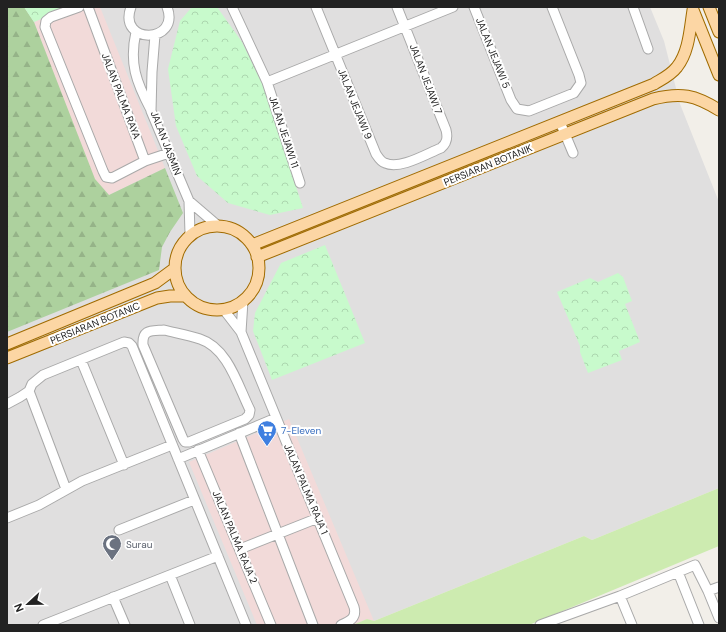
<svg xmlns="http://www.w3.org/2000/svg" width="726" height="632" viewBox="0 0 726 632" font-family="'DM Sans',sans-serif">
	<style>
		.residential { fill: #e0dfdf }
		.commercial { fill: #f2dad9 }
		.grass { fill: #cdebb0 }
		.forest { fill: url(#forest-firs) }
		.park { fill: url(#park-crowns) }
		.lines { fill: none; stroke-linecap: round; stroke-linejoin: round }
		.minor-casing { stroke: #a9a9a9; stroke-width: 11 }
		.major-casing { stroke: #a06b00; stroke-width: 13 }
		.minor { stroke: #fff; stroke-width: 9 }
		.major { stroke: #fcd6a4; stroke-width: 11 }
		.labels { text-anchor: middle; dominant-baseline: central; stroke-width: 4; stroke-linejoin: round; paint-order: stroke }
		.street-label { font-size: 10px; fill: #222; stroke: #fff }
		.shop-label { font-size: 10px; fill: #366cbe; stroke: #fff; text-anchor: start }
		.worship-label { font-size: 10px; fill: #5b616d; stroke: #fff; text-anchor: start }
	</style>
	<defs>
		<pattern id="forest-firs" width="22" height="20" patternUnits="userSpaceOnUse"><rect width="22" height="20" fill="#add19e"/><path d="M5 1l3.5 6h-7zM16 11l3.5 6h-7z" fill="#95b388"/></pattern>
		<pattern id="park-crowns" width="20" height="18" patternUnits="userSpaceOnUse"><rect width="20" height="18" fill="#c8facc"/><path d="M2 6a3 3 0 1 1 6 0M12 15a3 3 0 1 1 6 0" fill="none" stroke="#acd6af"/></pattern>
	</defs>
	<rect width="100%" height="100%" fill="#f2efe9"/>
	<path class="residential" d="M7,7h643l14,34 16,63 39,98v286l-127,52 -8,-4 -210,85 -7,-2 -14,6h-346z"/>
	<path class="commercial" d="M70,7h30l65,161 -56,27 -15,-16 -60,-157z
		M289,419l85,202 -7,-2 -14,6h-96l-68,-163z"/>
	<path class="grass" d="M719,488v58l-190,79h-176l14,-6 7,2 210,-85 8,4z"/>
	<path class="forest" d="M7,7h17l10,15 61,157 14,16 56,-27 18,45 -13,19 -8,15 -3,23 -152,62z"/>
	<path class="park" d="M24,7h42l1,1 -33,14z
		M192,7h25l25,35 21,43 40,123 -33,7 -42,-12 -31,-27 -21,-50 -8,-57 12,-48z
		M325,245l40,98 -93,37 -19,-49 2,-18 26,-50z
		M618,273l5,4 9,24 -7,3 15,38 -21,9 3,9 -34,13 -8,-21v-6l-23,-54 33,-14 8,4z"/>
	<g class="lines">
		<g class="minor-casing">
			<path id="minor" d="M79,7l-28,10 -5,4 -1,6 58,144 3,6 6,1 33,-17
				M88,7l57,154 24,-8
				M131,7c-14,38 50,37 36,0
				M232,7l35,75 33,101
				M316,7l60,147c2,3 5,8 9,9 15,7 41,-9 56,-15 6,-5 7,-10 5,-18l-49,-123
				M474,7l37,93 6,9 12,2 45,-18 7,-10 -2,-8 -27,-68
				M633,7l15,42
				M136,32c-7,31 0,50 15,78
				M155,35l-3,37 -1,39 38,90 1,33
				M267,82l186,-75
				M560,122l13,31
				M189,201l28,24
				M243,301l-2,31 113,275c3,11 -4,14 -13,18
				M224,310l17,22
				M164,330c12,3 25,5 36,9 28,9 38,47 50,71l-1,5 -4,4 -56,23h-4l-2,-3 -40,-94c-1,-16 8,-14 21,-15z
				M81,360l43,105
				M29,391l37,98
				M7,404l13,-7 9,-6 3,-7 11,-9 81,-33 5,1 3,3 114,279
				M239,433l74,192
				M198,450l73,175
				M178,459l98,-41
				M7,518l32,-13 43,-24 90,-36
				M119,530l75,-30
				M240,549l78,-31
				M678,572l21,53
				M170,575l20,50
				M708,591l11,-4
				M620,596l12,29
				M113,597l12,28
				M43,625l175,-69
				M540,625l80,-29 75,-31 13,26 11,27"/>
		</g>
		<g class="major-casing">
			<path id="major" d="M709,7l10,25
				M693,10l26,65
				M175 268a42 42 0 1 1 84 0a42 42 0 1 1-84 0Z
				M252,245l402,-161c8,-5 17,-9 23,-17 12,-15 13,-38 16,-57
				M257,257l396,-158c28,-7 42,-4 66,11
				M7,344l148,-61 19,-14
				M7,358l150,-60 13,-2h15"/>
		</g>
		<use href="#minor" class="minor"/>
		<use href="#major" class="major"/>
	</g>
	<defs>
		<g id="supermarket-pin" transform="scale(1)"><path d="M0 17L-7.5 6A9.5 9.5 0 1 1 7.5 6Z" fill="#3f7fe0" stroke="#fff"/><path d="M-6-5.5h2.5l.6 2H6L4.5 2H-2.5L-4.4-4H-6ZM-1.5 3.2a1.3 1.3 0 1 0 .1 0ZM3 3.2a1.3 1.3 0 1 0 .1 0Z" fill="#fff"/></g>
		<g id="mosque-pin" transform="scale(1)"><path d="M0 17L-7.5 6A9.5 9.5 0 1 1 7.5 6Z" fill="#6b7280" stroke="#fff"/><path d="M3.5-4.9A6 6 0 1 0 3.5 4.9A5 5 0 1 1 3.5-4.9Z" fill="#fff"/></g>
	</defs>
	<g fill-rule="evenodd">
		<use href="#supermarket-pin" x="267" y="430"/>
		<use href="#mosque-pin" x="112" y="544"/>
	</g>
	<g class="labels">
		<g class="street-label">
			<text transform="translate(493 53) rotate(68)">JALAN JEJAWI 5</text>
			<text transform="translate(426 79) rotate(69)">JALAN JEJAWI 7</text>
			<text transform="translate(121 96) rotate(69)">JALAN PALMA RAYA</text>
			<text transform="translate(355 104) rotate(68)">JALAN JEJAWI 9</text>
			<text transform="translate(284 132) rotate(72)">JALAN JEJAWI 11</text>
			<text transform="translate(166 143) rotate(69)">JALAN JASMIN</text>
			<text transform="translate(488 165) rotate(-22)">PERSIARAN BOTANIK</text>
			<text transform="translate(95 323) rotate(-22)">PERSIARAN BOTANIC</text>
			<text transform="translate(306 489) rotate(67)">JALAN PALMA RAJA 1</text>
			<text transform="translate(235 537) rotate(67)">JALAN PALMA RAJA 2</text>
		</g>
		<g class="shop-label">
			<text x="281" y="430">7-Eleven</text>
		</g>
		<g class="worship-label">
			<text x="126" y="544">Surau</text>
		</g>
	</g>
	<rect width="726" height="632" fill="none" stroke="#222222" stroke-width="16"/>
	<g transform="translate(28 604) rotate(248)" stroke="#ffffff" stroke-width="3" paint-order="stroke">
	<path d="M0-3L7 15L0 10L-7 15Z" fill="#222222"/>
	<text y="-6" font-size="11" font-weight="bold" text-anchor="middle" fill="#222222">N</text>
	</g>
</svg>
